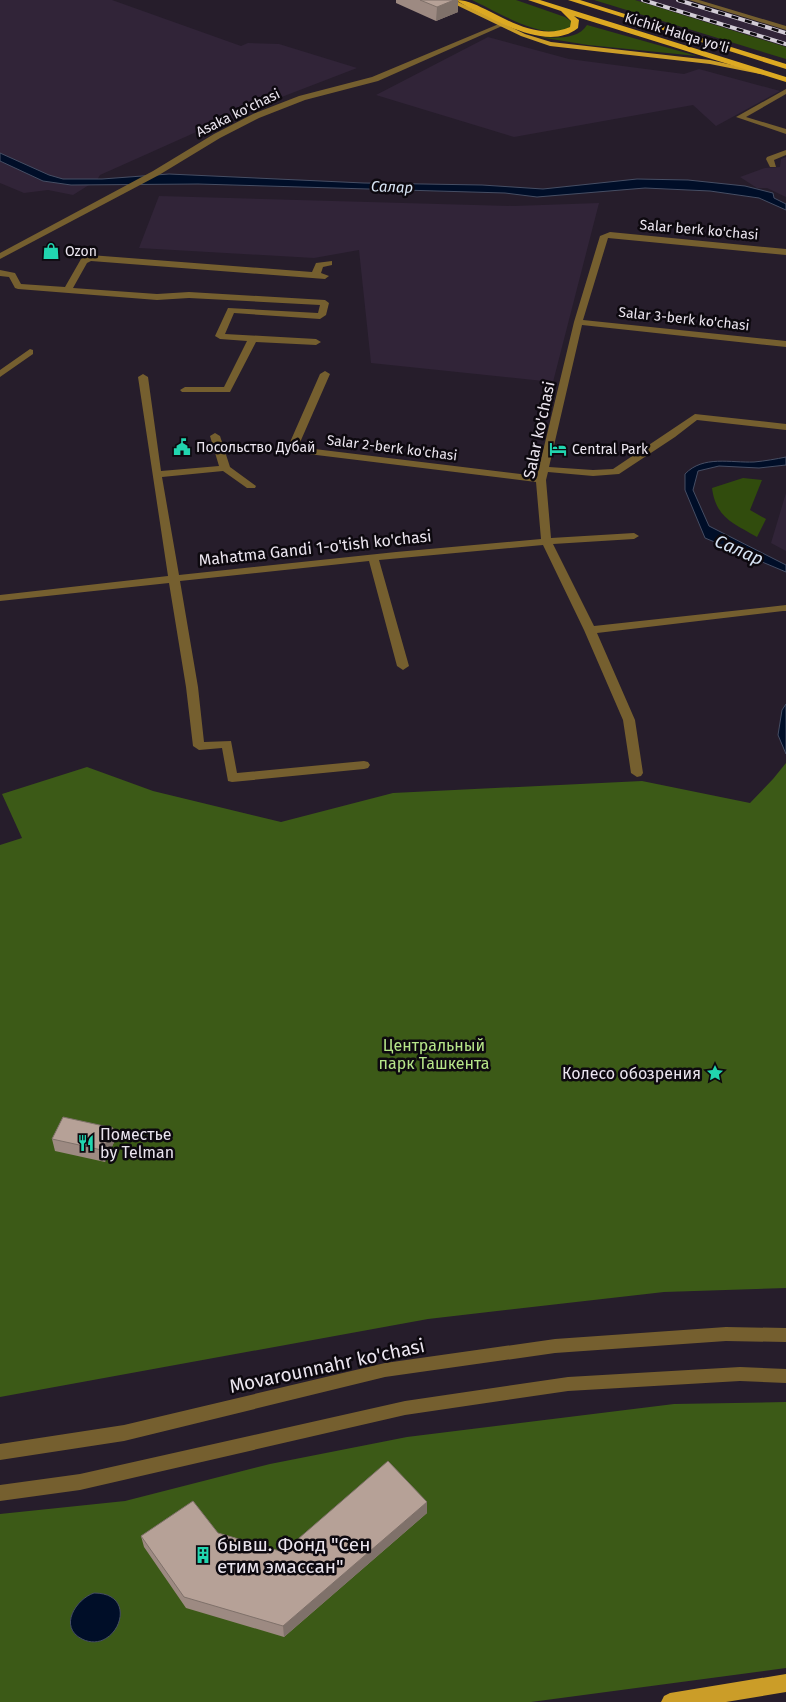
<svg xmlns="http://www.w3.org/2000/svg" width="786" height="1702" viewBox="0 0 786 1702" font-family="'Fira Sans',sans-serif">
	<style>
		.built { fill: #312438 }
		.green { fill: #314c0d }
		.forest { fill: #3c5a17 }
		.water { fill: #000e28; stroke: #464e64 }
		.lines { fill: none; stroke-linecap: round; stroke-linejoin: round }
		.minor { fill: #755f2f; fill-rule: evenodd }
		.tertiary { fill: #755f2f; fill-rule: evenodd }
		.primary { fill: #cb9d28; fill-rule: evenodd }
		.trunk { fill: #dca922; fill-rule: evenodd }
		.rail-casing { stroke: #d2ccd6; stroke-width: 4 }
		.rail { stroke: #0d090f; stroke-width: 2.5; stroke-dasharray: 7; stroke-linecap: butt }
		.wall { fill: #9d8a82 }
		.shaded-wall { fill: #7f716a }
		.building { fill: #b6a197; stroke: #7f716a }
		.labels { text-anchor: middle; dominant-baseline: central; stroke-width: 5; stroke-linejoin: round; paint-order: stroke }
		.far-street-label { font-size: 14px; fill: #ebe5ef; stroke: #0d090f }
		.far-poi-label { font-size: 14px; fill: #ebe5ef; stroke: #0d090f; text-anchor: start }
		.far-water-label { font-size: 15px; font-style: italic; fill: #d7e4f4; stroke: #0d090f }
		.street-label { font-size: 16px; fill: #ebe5ef; stroke: #0d090f }
		.park-label { font-size: 16px; fill: #b6e589; stroke: #0d090f }
		.poi-label { font-size: 16px; fill: #ebe5ef; stroke: #0d090f; text-anchor: end }
		.water-label { font-size: 18px; font-style: italic; fill: #d7e4f4; stroke: #0d090f }
		.near-street-label { font-size: 19px; fill: #ebe5ef; stroke: #0d090f }
		.near-poi-label { font-size: 19px; fill: #ebe5ef; stroke: #0d090f; text-anchor: start }
	</style>
	<rect width="100%" height="100%" fill="#261d2b"/>
	<path class="built" d="M0,0h112l129,46 7,-3 31,1 78,24 -78,30 -68,33 -8,-2 -103,46 -3,5 -24,15 -25,-5 -24,3 -24,-10z
		M635,0h47l104,32v15z
		M488,37l81,22 115,15 15,-5 81,22 -64,35 -23,-21 -179,32 -138,-42z
		M786,157v40l-19,-9h-10l-17,-11 25,-9 15,-1 1,-8z
		M159,196l355,10 85,-3 -46,179 -182,-19 -12,-113 -45,8 -175,-10z
		M786,493v58l-15,-8z"/>
	<path class="green" d="M472,0h44l49,17 7,5v3c-21,21 -78,-15 -100,-25z
		M594,0h41l151,47v12z
		M587,25l110,31 -109,-11 -49,-8c15,1 39,3 48,-12z
		M743,478l19,2 -12,30 16,9 -9,18c-24,-14 -41,-19 -45,-49z"/>
	<path class="forest" d="M786,763v525l-122,4 -236,27 -428,78v-552l22,-7 -20,-44 85,-27 66,24 128,31 112,-29 249,-12 108,22 23,-24z
		M786,1402v266l-255,34h-531v-188l125,-13 145,-37 137,-27 267,-33z"/>
	<path class="water" d="M0,153l49,22 14,4h39l67,-5 195,9 118,2 61,4 94,-10 51,1 57,6 28,7 1,5 12,6v6l-27,-12 -49,-7 -65,-3 -108,9 -32,-4 -307,-9 -127,1 -28,-4 -43,-20z
		M786,457v8l-27,3 -40,-2 -21,5 -5,19 16,36 77,39v7l-81,-34 -20,-48v-16c18,-19 46,-11 69,-12 11,-1 22,-3 32,-5z
		M786,704v50l-8,-19 4,-25z
		M94,1593c48,0 22,63 -12,46 -24,-12 -6,-40 12,-46z"/>
	<g class="lines">
		<path class="minor" d="M689,0h10l87,26v4z
			M786,89v5l-40,23 40,12v5l-50,-17z
			M786,150v5l-12,5 2,7h-6l-4,-8 1,-2z
			M610,232l176,17v6l-178,-17 -25,82 203,21v6l-204,-22 -33,142 44,3 20,-1 82,-55 91,10v6l-89,-10 -22,17 -56,37 -26,2 -45,-4 -2,8 5,58 83,-5 5,3 -5,3 -81,5 41,82 192,-21v6h-3l-186,22 38,87 8,53 -2,3 -4,1 -6,-4 -8,-53 -39,-90 -41,-85 -164,15 30,106 -6,4 -6,-4 -28,-105 -189,20 18,106 6,55 27,-1 6,32 127,-12 4,1 2,3 -2,3 -4,1 -132,13 -4,-1 -6,-33 -23,2 -6,-4 -7,-59 -17,-104 -169,18v-6l168,-19 -30,-199 5,-3 5,3 13,94 58,-5 -9,-30 5,-3 5,3 10,31 26,19 -1,2h-8l-24,-17 -61,6 17,98 217,-23 145,-13 -5,-57 -244,-30 -5,-3 33,-75 5,-3 5,3 -32,73 239,29 37,-154 26,-86z
			M90,255l222,17 4,-9 16,-2v4l-9,2 -2,6 8,3 -4,3 -234,-18 -4,2 -14,25 84,6 32,-2 136,8 4,3 -3,12 -6,4 -86,-6 -9,21 91,5 5,3 -5,3 -60,-3 -26,50h-48l-2,-2 5,-3h39l23,-46 -27,-2 -5,-3 13,-28 90,5 2,-8 -131,-7 -32,2 -139,-11 -3,-1 -6,-11 -9,-1v-6l15,3 6,11 44,3 16,-28z
			M30,349l3,1v4l-33,23v-7z"/>
		<path class="tertiary" d="M506,21l5,1 -133,59 -73,19 -46,18 -39,20 -61,37 -159,84v-6l153,-82 61,-37 39,-20 46,-18 73,-19z
			M726,1327l60,1v14l-60,-1 -171,12 -170,24 -261,64 -124,19v-16l124,-19 261,-62 170,-24z
			M740,1367l46,2v14l-46,-2 -172,10 -163,24 -325,75 -80,11v-16l80,-11 325,-73 163,-24z"/>
		<path class="primary" d="M446,0h8l71,34 26,8 159,18 54,12 -4,2 -50,-10 -160,-18 -29,-10z
			M786,1674v18l-60,10h-65l3,-6 6,-3z"/>
		<path class="trunk" d="M456,0c13,0 22,6 33,11 25,13 54,28 81,16l1,-6 -10,-10 -33,-11h12l246,77v5l-212,-66 5,4 -1,8c-27,22 -72,-2 -98,-15 -8,-4 -17,-8 -24,-13z
			M568,0h12l206,64v5z"/>
		<g class="rail-casing">
			<path id="rail" d="M643,0l143,44
				M678,0l108,33"/>
		</g>
		<use href="#rail" class="rail"/>
	</g>
	<path class="wall" d="M396,0h58l4,12 -22,9 -40,-18z
		M113,1128l2,12 -10,22 -50,-11 -3,-12z
		M427,1502v11l-143,124 -98,-29 -42,-61 -3,-11 77,-3 65,19z"/>
	<path class="shaded-wall" d="M454,0h4v12l-22,9 1,-14z
		M113,1128l2,12 -10,22 -3,-12z
		M427,1502v11l-143,124 -1,-11z"/>
	<path class="building" d="M420,0h34l-17,7z
		M63,1117l50,11 -11,22 -50,-11z
		M388,1461l39,41 -144,124 -99,-29 -43,-61 52,-35 25,32 65,19z"/>
	<defs>
		<g id="shop-bare" transform="scale(1.35)"><path d="M-5-2.5h2.3a2.7 3.5 0 0 1 5.4 0H5L5.5 6h-11ZM-1.5-2.5h3a1.5 2.3 0 0 0-3 0Z" fill="#21d5af" stroke="#0d090f" stroke-width="2.5" paint-order="stroke"/></g>
		<g id="civic-bare" transform="scale(1.35)"><path d="M-.6-6.5H3V-4.5H.6V-3L4-1V1h2V6H-6V1h2V-1L-.6-3ZM-1.2 2.5V6h2.4V2.5Z" fill="#21d5af" stroke="#0d090f" stroke-width="2.5" paint-order="stroke"/></g>
		<g id="hotel-bare" transform="scale(1.35)"><path d="M-6-4.5h1.5V1H6V5H4.5V3h-9V5H-6ZM-4 0a1.8 1.8 0 1 1 3.6 0ZM.5 0V-2.5h3Q6-2.5 6 0Z" fill="#21d5af" stroke="#0d090f" stroke-width="2.5" paint-order="stroke"/></g>
		<g id="sight-bare" transform="scale(1.35)"><path d="M0-6L1.8-2.2L6-1.7L2.9 1.2L3.7 5.4L0 3.3L-3.7 5.4L-2.9 1.2L-6-1.7L-1.8-2.2Z" fill="#21d5af" stroke="#0d090f" stroke-width="2.5" paint-order="stroke"/></g>
		<g id="restaurant-bare" transform="scale(1.35)"><path d="M-5-6h1v4h1v-4h1v4h1v-4h1v5L-1.5 .5V6h-2V.5L-5-1ZM5-6V6H3V1.5H1.5Q1.5-4 5-6Z" fill="#21d5af" stroke="#0d090f" stroke-width="2.5" paint-order="stroke"/></g>
		<g id="building-bare" transform="scale(1.35)"><path d="M-4-6H4V6H1V3H-1V6H-4ZM-2.5-4.3h1.7v1.8h-1.7ZM.8-4.3h1.7v1.8H.8ZM-2.5-1h1.7V.8h-1.7ZM.8-1h1.7V.8H.8Z" fill="#21d5af" stroke="#0d090f" stroke-width="2.5" paint-order="stroke"/></g>
	</defs>
	<g fill-rule="evenodd">
		<use href="#shop-bare" x="51" y="251"/>
		<use href="#civic-bare" x="182" y="447"/>
		<use href="#hotel-bare" x="558" y="449"/>
		<use href="#sight-bare" x="715" y="1073"/>
		<use href="#restaurant-bare" x="86" y="1143"/>
		<use href="#building-bare" x="203" y="1555"/>
	</g>
	<g class="labels">
		<g class="far-street-label">
			<text transform="translate(677 33) rotate(17)">Kichik Halqa yo'li</text>
			<text transform="translate(238 113) rotate(-26)">Asaka ko'chasi</text>
			<text transform="translate(699 230) rotate(5)">Salar berk ko'chasi</text>
			<text transform="translate(684 319) rotate(6)">Salar 3-berk ko'chasi</text>
			<text transform="translate(392 448) rotate(7)">Salar 2-berk ko'chasi</text>
		</g>
		<g class="far-poi-label">
			<text x="65" y="251">Ozon</text>
			<text x="196" y="447">Посольство Дубай</text>
			<text x="572" y="449">Central Park</text>
		</g>
		<g class="far-water-label">
			<text transform="translate(392 187) rotate(2)">Салар</text>
		</g>
		<g class="street-label">
			<text transform="translate(539 430) rotate(-78)">Salar ko'chasi</text>
			<text transform="translate(315 548) rotate(-6)">Mahatma Gandi 1-o'tish ko'chasi</text>
		</g>
		<g class="park-label">
			<text x="434" y="1045">Центральный<tspan x="434" dy="18">парк Ташкента</tspan></text>
		</g>
		<g class="poi-label">
			<text x="701" y="1073">Колесо обозрения</text>
			<text x="100" y="1134" text-anchor="start">Поместье<tspan x="100" dy="18">by Telman</tspan></text>
		</g>
		<g class="water-label">
			<text transform="translate(739 550) rotate(23)">Салар</text>
		</g>
		<g class="near-street-label">
			<text transform="translate(327 1366) rotate(-12)">Movarounnahr ko'chasi</text>
		</g>
		<g class="near-poi-label">
			<text x="217" y="1544">бывш. Фонд "Сен<tspan x="217" dy="22">етим эмассан"</tspan></text>
		</g>
	</g>
</svg>
